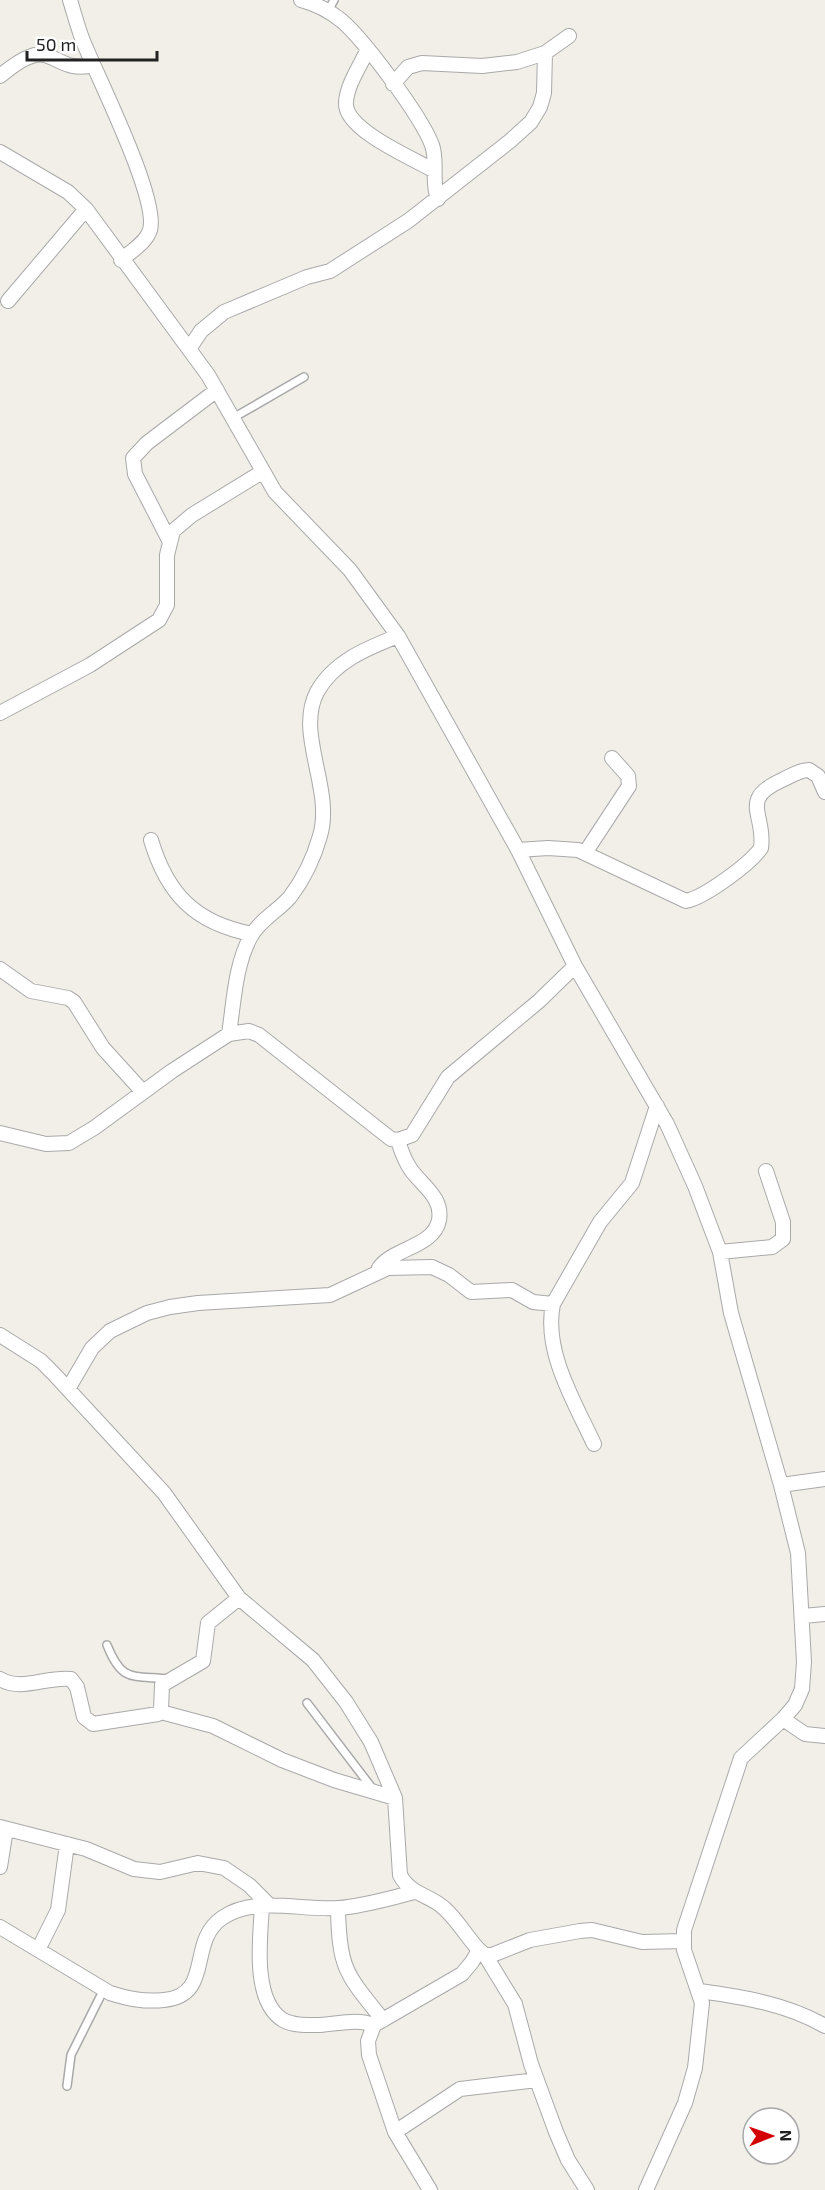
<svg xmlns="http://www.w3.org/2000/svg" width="825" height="2190" viewBox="0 0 825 2190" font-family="'Exo 2',sans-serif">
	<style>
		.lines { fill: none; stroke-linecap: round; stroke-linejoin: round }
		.lane-casing { stroke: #a9a9a9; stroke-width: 10 }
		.street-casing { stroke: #a9a9a9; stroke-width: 16 }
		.lane { stroke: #fff; stroke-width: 7 }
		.street { stroke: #fff; stroke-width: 14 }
	</style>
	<rect width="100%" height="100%" fill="#f2efe9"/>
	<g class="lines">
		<g class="lane-casing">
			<path id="lane" d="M328,11l6,-11
				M233,418l71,-41
				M107,1645c15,38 25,30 63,34
				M307,1703l65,85
				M67,2086l4,-31 33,-66"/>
		</g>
		<g class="street-casing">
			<path id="street" d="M70,0c5,16 9,33 16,48 14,34 73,152 64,182 -4,13 -20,22 -29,30
				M301,0c15,4 30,12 41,21 23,20 79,95 90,124 6,17 -1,36 6,54
				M367,51c-7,15 -20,34 -21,51 -3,27 66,56 87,68
				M0,76c9,-7 18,-15 29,-19 23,-11 32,17 64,8
				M393,84l15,-17 14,-4 60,3 35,-4 28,-9
				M0,152l68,40 18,17 122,166 67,117 75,78 48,66 120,214 57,116 92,158 28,62 25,66 11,61 50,172 17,68 6,109 -2,27 -7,16 -12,14 -42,39 -57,172v20l18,53 -7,65 -10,35 -39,87
				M8,301l78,-92
				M189,349l12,-18 23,-19 83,-35 23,-6 78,-50 102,-80 21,-19 9,-15 4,-14 1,-40 24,-17
				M169,540l-34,-66 -2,-16 14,-15 70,-53
				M0,713l90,-48 69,-45 8,-15v-50l6,-24 19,-16 70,-43
				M151,840c16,54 44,83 101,94
				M518,850l30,-2 30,2 108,51c19,-4 64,-37 75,-53 5,-34 -23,-48 21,-68 9,-4 17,-10 27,-10l9,6 7,16
				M585,853l44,-67 -1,-10 -16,-18
				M0,969l31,22 37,7 6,4 29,46 40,44
				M229,1034c5,-33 6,-69 22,-98 9,-16 27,-25 39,-39 13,-17 24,-40 30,-61 14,-47 -25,-102 -3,-144 17,-31 51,-44 81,-56
				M0,1133l46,11 23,-1 25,-15 78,-57 57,-37 20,-3 10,4 132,104 7,1 14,-5 36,-58 91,-76 36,-35
				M720,1252l52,-5 11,-8v-17l-17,-51
				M379,1268c14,-20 55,-21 60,-48 4,-22 -16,-34 -28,-50 -6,-9 -10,-19 -13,-30
				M553,1304c-10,47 22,99 41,140
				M0,1335l41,26 13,13 110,119 75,105 74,62 33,42 25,40 24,56 5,77c10,20 31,20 45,34 13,12 22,28 34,41l6,5h7l38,-15 50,-9 12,-1 50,12 41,-1
				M68,1389l24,-41 18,-17 37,-18 23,-6 28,-4 132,-8 58,-27 44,-1 17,8 22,17 41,-2 21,12 20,2 47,-82 32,-39 25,-77
				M781,1485l44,-6
				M803,1616l22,-2
				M0,1679c21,13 47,-3 71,0l6,8 7,30 9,7 65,-10 3,-4 1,-25 41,-24 5,-38 31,-25
				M161,1712l52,14 69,34 52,20 61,18
				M783,1719l22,15 20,2
				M0,1827l86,22 48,20 26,3 38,-9 26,5 25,17 20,20
				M0,1867l6,-38
				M262,1907c-2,31 -10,94 21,113 11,6 25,5 37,5 18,-1 37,-7 54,0
				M338,1908c1,61 8,66 45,112
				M0,1927l110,66c19,6 34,9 54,7 50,-5 23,-58 58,-82 33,-23 80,-7 117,-10 25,-2 51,-10 76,-16
				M39,1948l19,-38 9,-66
				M485,1955l30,49 16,60 25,68 12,28 19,30
				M700,1991c43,6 87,13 125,35
				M395,2132l65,-43 77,-9
				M430,2190l-35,-58 -26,-77 -1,-14 6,-16 88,-51 10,-12 7,-12"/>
		</g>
		<use href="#lane" class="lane"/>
		<use href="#street" class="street"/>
	</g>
	<g transform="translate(771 2136) rotate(89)"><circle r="28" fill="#ffffff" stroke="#a7a7a7" stroke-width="1.5"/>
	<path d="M0-4.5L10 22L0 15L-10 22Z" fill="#d40000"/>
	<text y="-9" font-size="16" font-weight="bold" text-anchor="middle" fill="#222222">N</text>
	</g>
	<path d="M27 51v9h130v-9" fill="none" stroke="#222222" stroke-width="3"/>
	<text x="36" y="51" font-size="18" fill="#222222" stroke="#ffffff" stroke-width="4.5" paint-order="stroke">50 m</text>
</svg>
